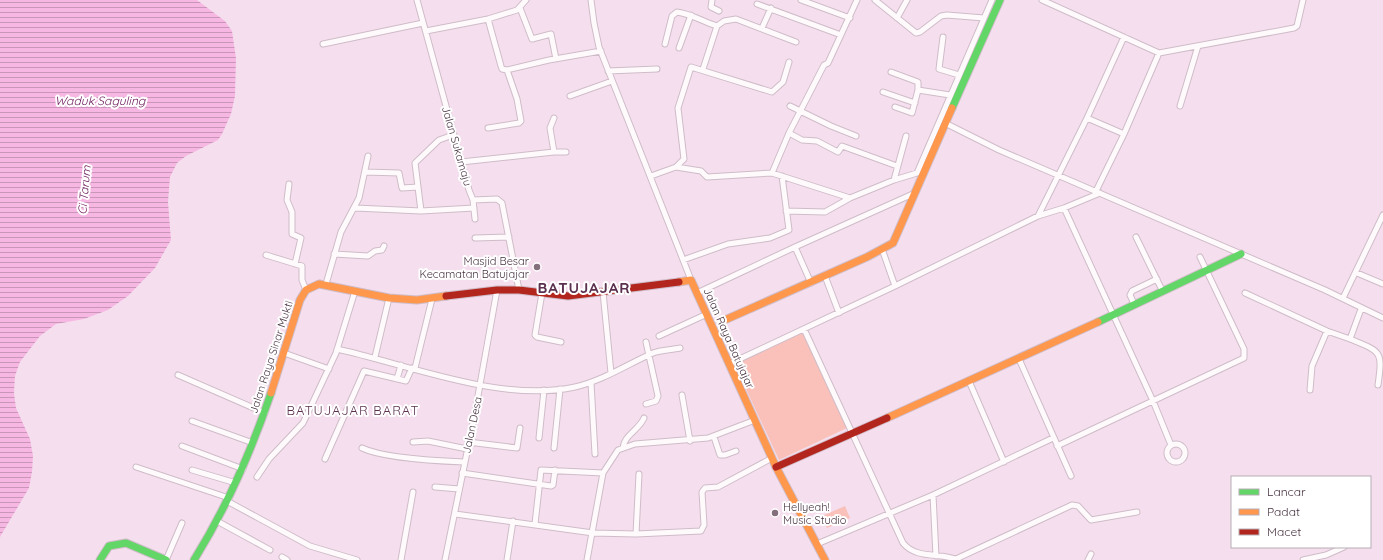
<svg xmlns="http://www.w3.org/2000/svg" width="1383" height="560" viewBox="0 0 1383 560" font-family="Quicksand,sans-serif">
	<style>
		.grass { fill: #f9c1b9 }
		.water { fill: url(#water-rules) }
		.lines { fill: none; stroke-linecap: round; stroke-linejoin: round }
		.street-casing { stroke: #cfbcc8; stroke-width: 7 }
		.fast-casing { stroke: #cfbcc8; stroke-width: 9 }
		.slow-casing { stroke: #cfbcc8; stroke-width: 9 }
		.jam-casing { stroke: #cfbcc8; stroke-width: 9 }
		.street { stroke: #fefafc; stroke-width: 5 }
		.fast { stroke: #63d668; stroke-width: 7 }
		.slow { stroke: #ff974d; stroke-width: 7 }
		.jam { stroke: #b3261e; stroke-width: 7 }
		.poi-dot { fill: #846f7d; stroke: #fff; stroke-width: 1.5 }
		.labels { text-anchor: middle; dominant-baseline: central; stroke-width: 4; stroke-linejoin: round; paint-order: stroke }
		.street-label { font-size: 11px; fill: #473240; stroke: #fff }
		.poi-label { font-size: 11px; fill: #473240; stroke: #fff; text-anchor: end }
		.water-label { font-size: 12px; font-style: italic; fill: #6b1758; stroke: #fff }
		.quarter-label { font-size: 13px; letter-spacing: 1px; fill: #5b314f; stroke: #fff }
		.district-label { font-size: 15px; font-weight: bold; letter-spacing: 1px; fill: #5b314f; stroke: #fff }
	</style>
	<defs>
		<pattern id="water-rules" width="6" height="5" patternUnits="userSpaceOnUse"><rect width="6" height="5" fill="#f6b8e3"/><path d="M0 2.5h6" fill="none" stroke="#c996b9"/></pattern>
	</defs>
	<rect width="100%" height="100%" fill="#f5dfee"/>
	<path class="grass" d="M803,332l44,96 -68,32 -45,-97z
		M845,506l5,12 -23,10 -5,-12z"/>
	<path class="water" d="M0,0h197l28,21 7,10 4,27 -1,38 -4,18 -9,20 -4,6 -32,16 -9,7 -7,14 -2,25 3,38 -16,28 -27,28 -20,14 -24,9 -28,5 -16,12 -20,26 -5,14 -1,17 2,15 14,31 3,17 -1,16 -3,16 -29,49z"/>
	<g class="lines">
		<g class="street-casing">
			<path id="street" d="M417,0l52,190 4,10 24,-1 5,4 17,87
				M591,0l3,23 5,24 92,233
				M712,0l-1,7 8,4
				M801,0l49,18
				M875,0l41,33 4,-1 21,-16 6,-1 37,3
				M1042,0l117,53 135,-25 3,-2 6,-26
				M757,4l84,31
				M520,8l12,31 19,-5 5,25
				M897,18l10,-18
				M762,28l9,-20
				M426,31l62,-12 29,-9 9,-10
				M943,37l-4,32 20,6
				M323,44l100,-21
				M665,44l7,-28 5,-4c15,2 26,10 40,14l7,-5 12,-2 60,23
				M679,48l12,-33
				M703,69l14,-43
				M507,70l42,-10 52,-9
				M608,71l49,-2
				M891,72l27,10v8
				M883,92l32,11
				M570,96l42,-15
				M790,106l41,20 25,10
				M1180,106l18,-60
				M895,107l17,6 6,-23 32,5
				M1087,118l37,16
				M945,123l54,27 326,140 58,28
				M488,128l31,-5 2,-2 -4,-22 -10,-29 -5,-1 -1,-3 -13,-47
				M789,133l13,7 15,1 21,11 4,-6 55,20
				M554,152h12
				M461,162l93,-10 -4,-24 4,-10
				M676,167l25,4 6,6 65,-4 78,25
				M366,172l33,1 3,15 16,-1
				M772,173l17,-40 35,-68 4,-2 29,-63
				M651,176l25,-9 8,-8 -6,-51 13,-41 81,25 11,-10 6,-20
				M894,180l12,-44
				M289,184l-2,16 5,12v22l9,4 -6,26
				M1096,191l28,-57 35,-81
				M473,200l2,19
				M355,208l66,3 53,-3
				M1064,208l89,193 18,44
				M421,211l-6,-48 24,-23 14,-5
				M786,211l39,1 25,-14 44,-18 23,-7 75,-173
				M1038,216l49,-98 37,-81
				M1136,237l26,53
				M475,238l34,-1
				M882,249l13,37
				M334,254l34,2 7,-5 7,-1 2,-4
				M266,255l36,11v14l4,10
				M683,260l45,-16 42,-6 19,-8 -7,-54
				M1357,273l26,11
				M825,276l14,37
				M811,283l-16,-36 120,-54
				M326,284l15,-52 18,-34 9,-42
				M603,292l8,81
				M542,293l-7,42 2,2 24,5
				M697,293l98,-46
				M1245,293l82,38 23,8 11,-30
				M1343,298l40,-83
				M1134,304l-4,-9 2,-4 25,-12
				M804,329l99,214c14,17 37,9 55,17
				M659,336l48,-22
				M1350,339c31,13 33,11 28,46
				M646,342l12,54 -2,5 -10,3
				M337,349c73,16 164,54 238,38 27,-6 53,-23 78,-34 8,-3 18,-3 27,-5
				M284,353l45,16
				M375,357l14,-59
				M1019,359l52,117
				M729,364l166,-78 143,-70 26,-8 36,-15
				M415,368l17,-69
				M178,375l87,38
				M397,379l4,-14
				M969,381l35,81
				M591,383l4,71
				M1310,390l2,-24 15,-35
				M682,395l8,46
				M192,421l61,22
				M714,437l6,18h5l11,-4
				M539,438l5,-48
				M413,442l15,-1 39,8
				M468,442l49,6 3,-20
				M1167 453a9 9 0 1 1 18 0a9 9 0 1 1-18 0Z
				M182,446l61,23
				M1057,446l187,-88v-9l-44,-92
				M362,448c21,10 77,13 102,14
				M554,448l6,-59
				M623,448c1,-13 16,-18 21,-30
				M325,459l39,-88 42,10 6,-13
				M136,467l93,31
				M192,470l44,13
				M462,473l89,13 2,-1 2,-15
				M257,477l12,-18 34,-36 33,-70 19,-62
				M435,487l24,2
				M933,495l3,61
				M227,501l83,45 47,14
				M455,514l138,19 43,1 65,-3 3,-6 -2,-33 3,-4 13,-1 54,-29
				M217,521l53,29
				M535,524l6,-54 62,3
				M636,534l3,-60
				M817,544l116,-49 120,-57
				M282,557l5,3
				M956,559l116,-54 6,1 13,14 46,-8
				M166,560l16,-37
				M401,560l12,-68
				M445,560l29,-142 23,-128
				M507,560l6,-39
				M587,560l16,-87 15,-23 17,-6 73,-6 47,-18
				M1088,560l3,-6
				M1303,560l23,-5 18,-8"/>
		</g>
		<g class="fast-casing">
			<path id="fast" d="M952,108l48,-108
				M1098,322l143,-68
				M100,560l9,-14 17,-3 40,17
				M194,560c33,-53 57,-108 77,-167"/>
		</g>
		<g class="slow-casing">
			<path id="slow" d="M679,282l12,-2 85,187 49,93
				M727,319l140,-62 26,-14 59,-135
				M271,393l29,-93 6,-10 13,-6 70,14 28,2 29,-4
				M887,418l211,-96"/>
		</g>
		<g class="jam-casing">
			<path id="jam" d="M446,296l51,-6h22l49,6 111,-14
				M776,467l111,-49"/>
		</g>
		<use href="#street" class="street"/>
		<use href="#fast" class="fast"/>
		<use href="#slow" class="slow"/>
		<use href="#jam" class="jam"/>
	</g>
	<g class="poi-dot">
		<circle cx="537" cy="267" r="4"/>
		<circle cx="775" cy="513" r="4"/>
	</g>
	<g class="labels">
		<g class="street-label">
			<text transform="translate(457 146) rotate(74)">Jalan Sukamaju</text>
			<text transform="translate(729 338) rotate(66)">Jalan Raya Batujajar</text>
			<text transform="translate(271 357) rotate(-72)">Jalan Raya Sinar Mukti</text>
			<text transform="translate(472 425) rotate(-78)">Jalan Desa</text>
		</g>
		<g class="poi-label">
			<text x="529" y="261">Masjid Besar<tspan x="529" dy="13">Kecamatan Batujajar</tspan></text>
			<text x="783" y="507" text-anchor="start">Hellyeah!<tspan x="783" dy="13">Music Studio</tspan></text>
		</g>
		<g class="water-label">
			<text x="100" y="100">Waduk Saguling</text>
			<text transform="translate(84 190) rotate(-85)">Ci Tarum</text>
		</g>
		<g class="quarter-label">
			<text x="353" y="410">BATUJAJAR BARAT</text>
		</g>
		<g class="district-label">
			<text x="584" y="287">BATUJAJAR</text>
		</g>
	</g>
	<rect x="1231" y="476" width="140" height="72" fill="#ffffff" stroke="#b5adb3"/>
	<rect x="1239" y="489" width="20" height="6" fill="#63d668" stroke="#b5adb3"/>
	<text x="1267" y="496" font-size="12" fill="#473240">Lancar</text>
	<rect x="1239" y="509" width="20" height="6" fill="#ff974d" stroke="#b5adb3"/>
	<text x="1267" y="516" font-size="12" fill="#473240">Padat</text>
	<rect x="1239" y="529" width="20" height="6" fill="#b3261e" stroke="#b5adb3"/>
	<text x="1267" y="536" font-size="12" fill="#473240">Macet</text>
</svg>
